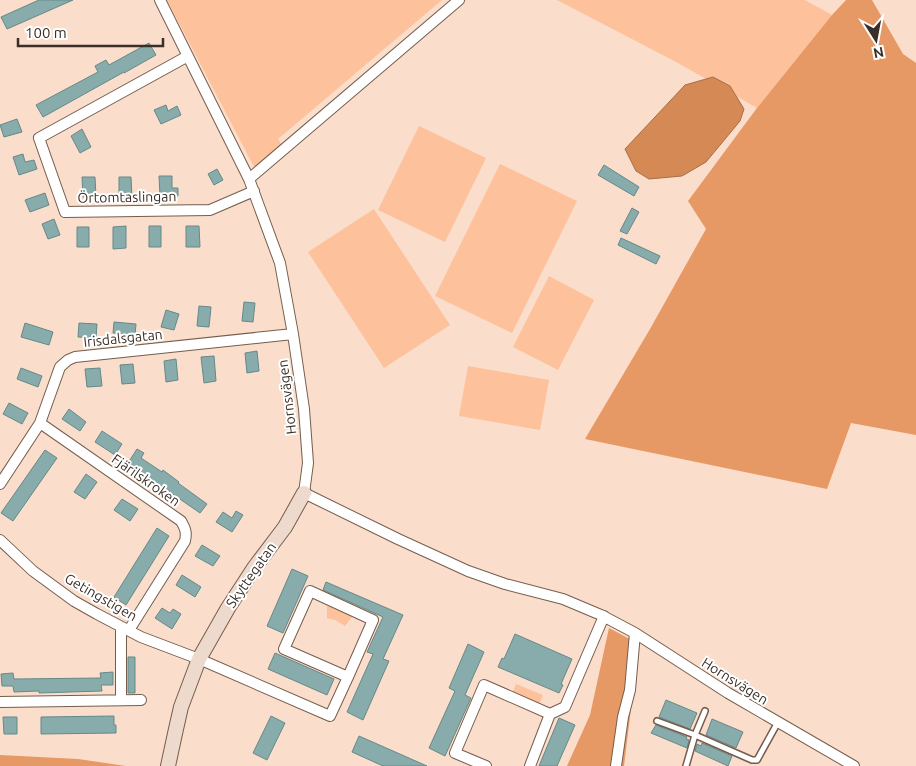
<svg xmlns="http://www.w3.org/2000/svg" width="916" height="766" viewBox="0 0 916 766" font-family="Ubuntu,sans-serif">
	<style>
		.green { fill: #fdc29b }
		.forest { fill: #e69964 }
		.water { fill: #d58955; stroke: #a66e48 }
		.building { fill: #88acab; stroke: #658988 }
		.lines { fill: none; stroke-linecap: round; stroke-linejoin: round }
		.lane-casing { stroke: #755d4d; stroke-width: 8 }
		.street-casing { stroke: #755d4d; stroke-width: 12 }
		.secondary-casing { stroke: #755d4d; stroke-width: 16 }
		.lane { stroke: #fff; stroke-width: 5 }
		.street { stroke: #fff; stroke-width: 10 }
		.secondary { stroke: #eedacc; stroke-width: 14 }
		.labels { text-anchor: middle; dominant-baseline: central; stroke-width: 4; stroke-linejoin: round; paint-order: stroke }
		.street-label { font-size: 14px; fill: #3a2f28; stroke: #fff }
	</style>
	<rect width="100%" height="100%" fill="#faddcb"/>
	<path class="green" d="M167,0h275l-164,139 4,6 -28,22z
		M557,0h248l27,15 -75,93 -79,-45z
		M419,126l67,32 -41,84 -67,-32z
		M500,164l77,37 -65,132 -77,-37z
		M374,209l76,116 -66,43 -76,-116z
		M549,276l45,24 -36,70 -45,-23z
		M468,366l81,14 -9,50 -81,-14z
		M332,605l17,9 3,3 -7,9 -10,-6 -8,-2v-12z
		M516,684l27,11 -4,10 -27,-11z"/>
	<path class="forest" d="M846,0h26l31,54 13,9v372l-65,-12 -24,66 -242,-50 65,-110 56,-100 -18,-28 69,-93 75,-93z
		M609,628l30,16 -15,122h-57l23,-51z
		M0,755l78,4 48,7h-126z"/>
	<path class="water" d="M713,77l17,9 14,23 -4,12 -34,41 -24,14 -33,3 -13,-8 -11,-22 60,-64z"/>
	<path class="building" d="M39,0h34l-66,29 -6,-12z
		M149,43l7,12 -32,18v-1l-81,45 -7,-12 62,-33 -3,-6 11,-6 3,5z
		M166,105l2,6 9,-5 4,9 -20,9 -7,-14z
		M17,119l5,13 -18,5 -4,-12z
		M82,129l9,18 -11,6 -9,-17z
		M23,154l2,8 9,-2 3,9 -18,6 -6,-18z
		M604,165l35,22 -5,9 -36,-21z
		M217,169l6,11 -9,5 -6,-11z
		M159,176h13v12h6v8h-18z
		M82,177h13l1,20h-13z
		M119,177h12l1,20h-13z
		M45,193l4,12 -19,7 -5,-12z
		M632,208l7,4 -12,22 -7,-3z
		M54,219l6,16 -12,4 -6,-15z
		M126,226v22l-13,1v-22z
		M149,226h12v21h-12z
		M186,226h13l1,21h-14z
		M77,227h12v20h-12z
		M621,238l39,18 -4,8 -38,-19z
		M244,302l11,1 -2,19 -11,-1z
		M199,306l12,1 -2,20 -12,-1z
		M166,310l13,4 -5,16 -13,-3z
		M114,322l22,2 -1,11 -22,-2z
		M25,323l28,9 -4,13 -28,-8z
		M79,323l18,1 -1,14 -18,-1z
		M257,351l2,20 -12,2 -2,-20z
		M214,356l2,25 -12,2 -3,-26z
		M176,359l2,21 -12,2 -2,-21z
		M133,364l2,19 -13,1 -2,-19z
		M21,368l21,8 -4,11 -21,-8z
		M100,368l2,18 -15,1 -2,-18z
		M9,403l19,10 -6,11 -19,-10z
		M69,409l17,13 -6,9 -18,-12z
		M102,431l20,13 -7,11 -20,-13z
		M137,449l7,4 -3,5 21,14 1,-2 16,12 -1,1 29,21 -7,9 -72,-50z
		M45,450l12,8 -44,63 -12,-8z
		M86,474l11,8 -12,17 -11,-7z
		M122,499l16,10 -8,12 -16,-11z
		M236,511l7,4 -11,17 -16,-10 7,-10 9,6z
		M157,528l12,8 -43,69 -12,-8z
		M202,545l18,11 -7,10 -18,-10z
		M292,569l16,7 -25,57 -16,-7z
		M182,575l19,12 -6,10 -19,-12z
		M326,582l77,33 -20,44 6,2 -26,59 -16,-8 26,-58 -6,-2 16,-35 -60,-27z
		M162,608l8,5 3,-4 8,5 -9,15 -17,-11z
		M515,634l57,25 -11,25 2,1 -4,8 -61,-26 4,-9 2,1z
		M468,644l16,8 -19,43 6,3 -26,58 -16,-8 26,-57 -6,-3z
		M275,653l59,26 -7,16 -59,-26z
		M128,657h7v36h-7z
		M113,672v13h-12l1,6 -63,2v-2l-25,1 -1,-6h-11l-1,-12 12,-1 1,6 87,-1 -1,-5z
		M666,700l31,13 -7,16 -31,-12z
		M114,716v9h2v8l-75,1v-17z
		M271,716l14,7 -18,37 -14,-7z
		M3,717h14v17h-13z
		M559,718l16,7 -18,41h-18z
		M712,719l31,13 -7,16 -30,-13z
		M656,725l31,12 -1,2 3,1 -2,8 -36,-15z
		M359,736l68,30h-44l-31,-14z
		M702,743l30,13 -4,10 -33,-15 2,-7 4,2z"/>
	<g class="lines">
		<g class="lane-casing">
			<path id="lane" d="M657,721l38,14 57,25h5l21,-38
				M686,766l9,-31 10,-24"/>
		</g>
		<g class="street-casing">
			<path id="street" d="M160,0l89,179 31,84 13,71 11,75 4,54 -4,30 94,46 70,32 37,13 58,15 38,16 34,18 93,60 126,73
				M188,56l-149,82 26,74 145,-2 44,-19
				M249,179l210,-179
				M40,423l141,98c4,7 6,11 4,20l-56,89
				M0,484l40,-61 20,-56 8,-7 7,-3 218,-23
				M0,540l33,31 41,30 23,13 44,23 58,22 131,57 18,-39
				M310,591l63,29 -25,57 -64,-28z
				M121,700v-73
				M0,702l141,-2
				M486,766l-31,-13 29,-68 66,29
				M530,766l20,-52 15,-7 39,-91
				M616,766l7,-49 7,-27 5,-57"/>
		</g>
		<g class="secondary-casing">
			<path id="secondary" d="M168,766l8,-37 5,-22 18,-48 29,-51 26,-40 31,-41 19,-34"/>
		</g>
		<use href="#lane" class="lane"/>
		<use href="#street" class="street"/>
		<use href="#secondary" class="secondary"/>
	</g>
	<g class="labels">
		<g class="street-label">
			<text transform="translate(127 197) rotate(-1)">Örtomtaslingan</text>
			<text transform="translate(123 338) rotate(-6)">Irisdalsgatan</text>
			<text transform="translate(287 397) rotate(-97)">Hornsvägen</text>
			<text transform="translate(146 480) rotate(35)">Fjärilskroken</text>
			<text transform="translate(251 575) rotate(-55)">Skyttegatan</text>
			<text transform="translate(101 597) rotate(30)">Getingstigen</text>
			<text transform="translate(735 681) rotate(32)">Hornsvägen</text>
		</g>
	</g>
	<g transform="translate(876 40) rotate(169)" stroke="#ffffff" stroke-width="4" paint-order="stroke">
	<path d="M0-4L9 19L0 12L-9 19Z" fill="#3a2f28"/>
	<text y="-8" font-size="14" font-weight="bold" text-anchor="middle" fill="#3a2f28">N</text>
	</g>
	<path d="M18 38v8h145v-8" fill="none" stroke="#3a2f28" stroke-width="2.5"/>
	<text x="25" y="38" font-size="15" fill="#3a2f28" stroke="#ffffff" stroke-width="4" paint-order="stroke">100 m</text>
</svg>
